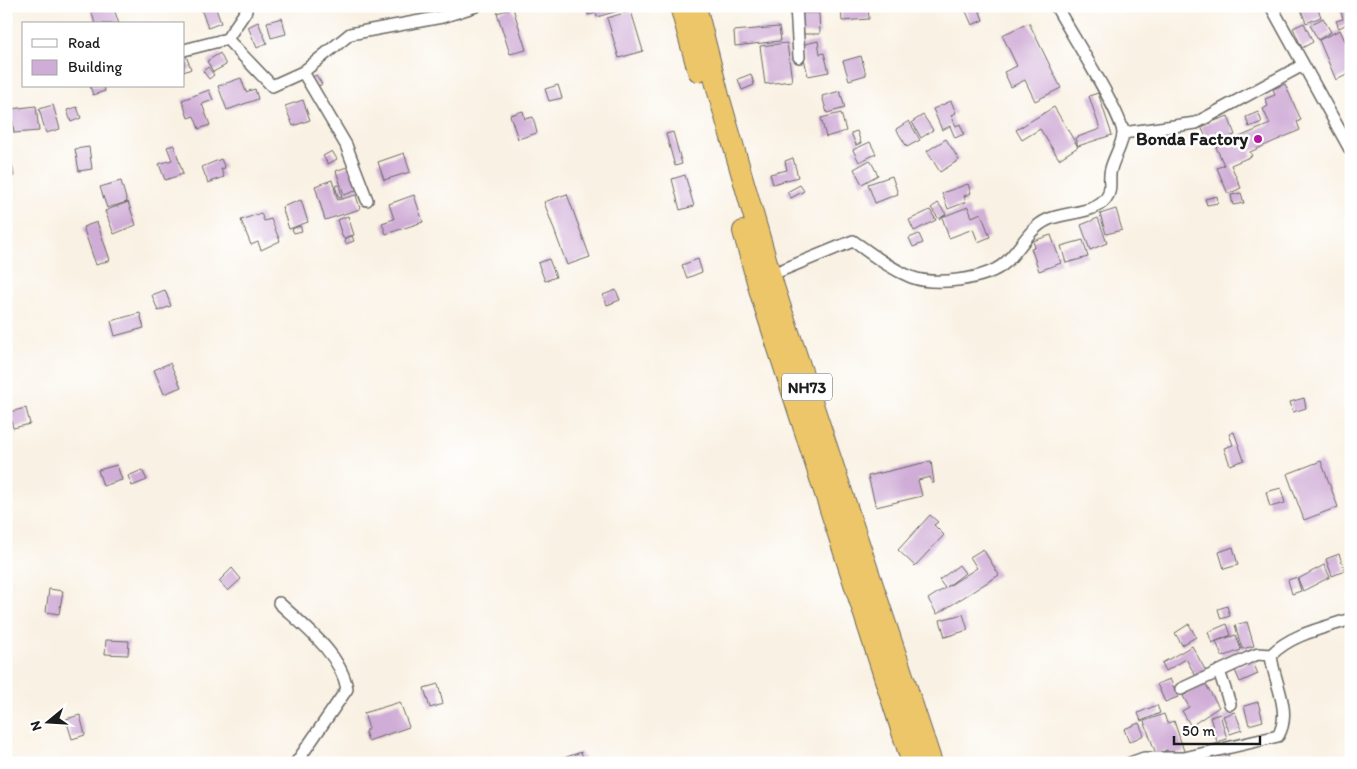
<svg xmlns="http://www.w3.org/2000/svg" width="1357" height="769" viewBox="0 0 1357 769" font-family="Itim,sans-serif">
	<style>
		.building { fill: #d0add7 }
		.lines { fill: none; stroke-linecap: round; stroke-linejoin: round }
		.street-casing { stroke: #696762; stroke-width: 14 }
		.highway-casing { stroke: #696762; stroke-width: 22 }
		.street { stroke: #fff; stroke-width: 11 }
		.highway { stroke: #ecc669; stroke-width: 20 }
		.poi-dot { fill: #b5179e; stroke: #fff; stroke-width: 2 }
		.labels { text-anchor: middle; dominant-baseline: central; stroke-width: 5; stroke-linejoin: round; paint-order: stroke }
		.shield { fill: #fff; stroke: #606060; stroke-width: 1 }
		.shield-label { font-size: 16px; font-weight: bold; fill: #1c1c1c }
		.poi-label { font-size: 18px; font-weight: bold; fill: #1c1c1c; stroke: #fff; text-anchor: end }
	</style>
	<rect width="100%" height="100%" fill="#fff"/>
	<filter id="ink" filterUnits="userSpaceOnUse"><feTurbulence type="fractalNoise" baseFrequency=".02" numOctaves="2"/><feDisplacementMap in="SourceGraphic" scale="10" xChannelSelector="R" yChannelSelector="G"/><feConvolveMatrix kernelMatrix="1 2 1 2 8 2 1 2 1" color-interpolation-filters="sRGB"/></filter>
	<filter id="wash" filterUnits="userSpaceOnUse"><feTurbulence type="fractalNoise" baseFrequency=".0096" numOctaves="4" result="noise"/><feDisplacementMap in="SourceGraphic" scale="20" xChannelSelector="R" yChannelSelector="G"/><feGaussianBlur stdDeviation="1.12" result="paint"/><feColorMatrix in="noise" values="0 0 0 0 0 0 0 0 0 0 0 0 0 0 0 0 0 1.4 0 .05"/><feComposite in="paint" operator="in"/></filter>
	<g filter="url(#wash)">
		<rect width="100%" height="100%" fill="#f9f1e3"/>
		<g id="blocks">
			<path class="building" d="M90,6h23l6,18h-24z
				M200,6h15l6,17 -13,5z
				M586,6h45v1l-34,10 -1,-4 -8,2z
				M868,6l1,13 -27,2 -1,-14z
				M978,6l5,14 -11,5 -8,-18z
				M1317,6l4,11 -15,6 -6,-16z
				M1339,6h12v16l-12,6 -3,-7 7,-2z
				M513,8l13,42 -16,4 -13,-41z
				M631,11l12,40 -24,7 -12,-40z
				M801,13h18l1,21h-18z
				M282,18l4,16 -15,4 -4,-16z
				M1323,18l8,14 -13,8 -8,-15z
				M258,22l9,21 -10,5 -9,-21z
				M1029,23l32,65 -26,13 -10,-21 -14,7 -7,-15 13,-6 -15,-31z
				M1304,23l9,19 -11,6 -9,-20z
				M779,27l2,14 -46,5 -1,-15z
				M1340,30l11,24v19l-15,7 -17,-40z
				M818,41l2,13 4,-1 5,19 -21,4 -7,-31z
				M787,43l5,38 -27,3 -5,-38z
				M185,53l6,16 -7,3v-18z
				M220,53l6,12 -13,7 -6,-11z
				M861,56l5,19 -17,5 -6,-19z
				M208,67l6,8 -5,4 -6,-8z
				M751,74l3,11 -12,5 -4,-11z
				M316,75l6,9 -5,3 -6,-9z
				M241,78l5,14 9,-3 3,10 -31,11 -9,-24z
				M1285,84l16,36 -4,2 3,8 -50,22 2,4 -21,9 10,23 -13,6 -11,-26 7,-3 -8,-18 54,-23 -7,-15 5,-3 -3,-7 10,-4 -2,-6z
				M558,85l4,13 -13,3 -4,-12z
				M90,86h14l1,5 -12,4z
				M209,90l4,10 -11,4 8,21 -11,4 -5,-13 -6,2 -6,-18z
				M840,91l5,17 -18,5 -5,-17z
				M1098,93l14,42 -34,11 -3,-8 25,-9 -11,-33z
				M303,100l7,20 -17,6 -8,-20z
				M951,101l5,12 -5,2 5,11 4,-2 4,10 -9,4 -5,-12 -8,4 -9,-21z
				M53,105l7,24 -14,4 -7,-24z
				M36,106l3,25 -25,2 -3,-24z
				M77,107l4,11 -10,4 -4,-12z
				M1054,107l24,40 -19,12 -19,-30 -18,11 -6,-10z
				M523,111l2,8 8,-2 4,16 -19,6 -8,-24z
				M1258,112l4,10 -13,5 -3,-10z
				M841,113l5,18 -20,6 -5,-19z
				M923,115l10,15 -12,8 -9,-16z
				M1228,116l7,19 -27,9 -7,-18z
				M909,121l11,19 -13,7 -11,-18z
				M857,131l4,12 -5,2 -5,-12z
				M673,132l9,32 -7,2 -9,-32z
				M946,139l13,21 -19,12 -13,-21z
				M870,142l6,12 -17,8 -6,-12z
				M174,145l9,29 -18,6 -6,-16 13,-4 -5,-13z
				M89,147l3,22 -13,2 -4,-22z
				M332,151l5,8 -9,5 -5,-8z
				M10,153l4,23 -8,1v-23z
				M404,153l6,19 -26,8 -6,-18z
				M793,158l5,19 -25,7 -3,-10 17,-4 -2,-9z
				M221,159l4,9 -4,1 3,8 -16,6 -6,-16z
				M870,160l8,15 -16,9 -8,-15z
				M352,165l9,24 -17,6 -8,-24z
				M685,175l9,31 -14,4 -8,-31z
				M892,176l6,18 -23,9 -7,-19z
				M332,180l6,20 18,-5 4,14 -35,11 -10,-34z
				M121,181l6,21 -20,6 -7,-21z
				M968,184l3,9 -7,3 2,6 -18,7 -6,-16z
				M339,185l3,12 -3,1 -4,-12z
				M800,185l4,6 -13,7 -4,-6z
				M1241,193l3,10 -11,2 -2,-10z
				M567,194l23,63 -23,8 -23,-63z
				M414,195l9,27 -37,12 -4,-11 12,-4 -5,-15z
				M1217,196l1,7 -11,2 -2,-6z
				M301,200l7,22 -19,7 -7,-22z
				M128,202l8,23 -22,9 -9,-23z
				M938,203l8,11 -7,5 -8,-11z
				M968,207l4,10 9,-4 9,24 -12,5 -5,-13 -24,9 -7,-21z
				M1116,209l6,21 -16,4 -6,-20z
				M930,210l6,10 -22,11 -5,-11z
				M261,213l3,8 7,-2 9,22 -19,9 -3,-8 -7,3 -10,-25z
				M348,216l6,19 -11,3 -6,-18z
				M1098,218l9,25 -17,7 -9,-25z
				M97,222l13,38 -14,5 -13,-38z
				M300,226l2,5 -8,2 -2,-4z
				M919,234l4,9 -10,4 -4,-9z
				M1051,235l10,28 -22,8 -8,-23 4,-1 -2,-6z
				M352,236l2,5 -8,3 -2,-5z
				M1083,240l5,17 -22,6 -5,-17z
				M549,259l7,18 -11,4 -7,-18z
				M698,259l4,13 -15,6 -5,-13z
				M165,290l6,16 -13,5 -6,-16z
				M616,290l4,10 -13,5 -4,-10z
				M140,313l4,15 -29,8 -4,-15z
				M170,363l11,24 -17,7 -10,-24z
				M1304,398l2,10 -13,4 -3,-10z
				M26,408l4,16 -17,4 -4,-16z
				M1234,432l10,28 -14,5 -6,-17 9,-3 -4,-11z
				M931,461l3,22h-2l-2,-6 -12,3 4,16 -46,11 -8,-31z
				M1321,461l17,46 -34,13 -17,-46z
				M117,465l5,15 -19,6 -5,-16z
				M142,470l5,10 -15,6 -4,-10z
				M1281,488l4,15 -15,4 -4,-15z
				M930,515l8,7 -4,3 10,10 -29,31 -17,-16z
				M1233,547l5,18 -14,4 -5,-17z
				M983,549l16,26 -62,39 -9,-15 17,-11 -6,-8 20,-15 6,8 -18,14 30,-19 -7,-11z
				M1339,554l6,17 -13,5 -6,-17z
				M1324,565l6,12 -27,14 -5,-12z
				M232,568l9,11 -13,12 -9,-10z
				M1297,577l4,14 -9,3 -4,-14z
				M49,589l14,2 -4,23 -13,-2z
				M1227,606l3,10 -9,3 -3,-10z
				M963,614l5,16 -23,7 -5,-17z
				M1247,622l7,24 -12,3 -7,-24z
				M1189,624l7,13 -14,8 -7,-12z
				M1227,624l4,11 -19,8 -4,-11z
				M1236,635l5,15 -19,7 -6,-16z
				M106,640l23,1 -1,14 -23,-1z
				M1192,646l15,27 -10,5 -11,-19 -20,12 -4,-8z
				M1252,660l6,14 -18,8 -6,-14z
				M1170,679l8,18 -13,5 -8,-18z
				M1205,683l14,24 -28,19 -9,-15 7,-4 -6,-11z
				M438,684l5,20 -13,4 -6,-20z
				M400,702l9,25 -41,14 -3,-10 4,-2 -5,-16z
				M1258,702l5,19 -14,4 -5,-19z
				M1157,705l3,8 -19,8 -3,-8z
				M1235,712l7,18 -12,4 -7,-18z
				M1164,714l3,9 7,-2 10,30 -15,5 -2,-6 -11,4 -12,-33z
				M1220,714l7,25 -10,3 -7,-25z
				M80,715l5,20 -13,4 -6,-20z
				M1139,723l5,12 -15,7 -5,-13z
				M581,752l4,11h-22l-2,-4z
				M1227,752l3,9 -26,2v-2z"/>
		</g>
	</g>
	<g filter="url(#ink)">
		<use href="#blocks" fill-opacity="0" stroke="#696762" stroke-width="1"/>
		<g class="lines">
			<g class="street-casing">
				<path id="street" d="M796,6l3,51
					M1271,6l80,145
					M227,39l45,47 31,-14 47,-38 92,-17 34,-11
					M184,50l43,-11 19,-28v-5
					M303,72l43,73 21,55
					M1123,133l73,-10 107,-58
					M770,275l83,-34c19,13 36,27 58,36 23,9 75,3 94,-14 14,-12 24,-35 42,-43 17,-9 52,-5 61,-25 4,-7 0,-18 3,-26 2,-10 12,-25 12,-36 -1,-20 -55,-104 -67,-127
					M279,603c25,23 62,51 68,86l-51,74
					M1219,671l11,33
					M1181,689l67,-31 10,-4 13,1c20,-21 53,-27 80,-36
					M1130,763l14,-5h40l94,-22c15,-25 -5,-55 -7,-81"/>
			</g>
			<g class="highway-casing">
				<path id="highway" d="M680,6l18,65
					M696,6l23,90 56,194 157,473
					M743,231l18,65 151,467"/>
			</g>
			<use href="#street" class="street"/>
			<use href="#highway" class="highway"/>
		</g>
	</g>
	<circle class="poi-dot" cx="1258" cy="139" r="5"/>
	<g class="labels">
		<rect class="shield" x="782" y="373.5" width="50" height="27" rx="4"/>
		<g class="shield-label">
			<text x="807" y="387">NH73</text>
		</g>
		<g class="poi-label">
			<text x="1248" y="139">Bonda Factory</text>
		</g>
	</g>
	<rect width="1357" height="769" fill="none" stroke="#fff" stroke-width="25"/>
	<rect x="22" y="22" width="162" height="65" fill="#ffffff" stroke="#a4a4a4"/>
	<rect x="32" y="39" width="25" height="8" fill="#ffffff" stroke="#a4a4a4"/>
	<text x="68" y="48" font-size="15" fill="#1c1c1c">Road</text>
	<rect x="32" y="60" width="25" height="15" fill="#d0add7" stroke="#a4a4a4"/>
	<text x="68" y="72" font-size="15" fill="#1c1c1c">Building</text>
	<g transform="translate(48 722) rotate(252)" stroke="#ffffff" stroke-width="4" paint-order="stroke">
	<path d="M0-4L9 19L0 12L-9 19Z" fill="#1c1c1c"/>
	<text y="-8" font-size="14" font-weight="bold" text-anchor="middle" fill="#1c1c1c">N</text>
	</g>
	<path d="M1174 736v8h86v-8" fill="none" stroke="#1c1c1c" stroke-width="2.5"/>
	<text x="1182" y="736" font-size="15" fill="#1c1c1c" stroke="#ffffff" stroke-width="4" paint-order="stroke">50 m</text>
</svg>
